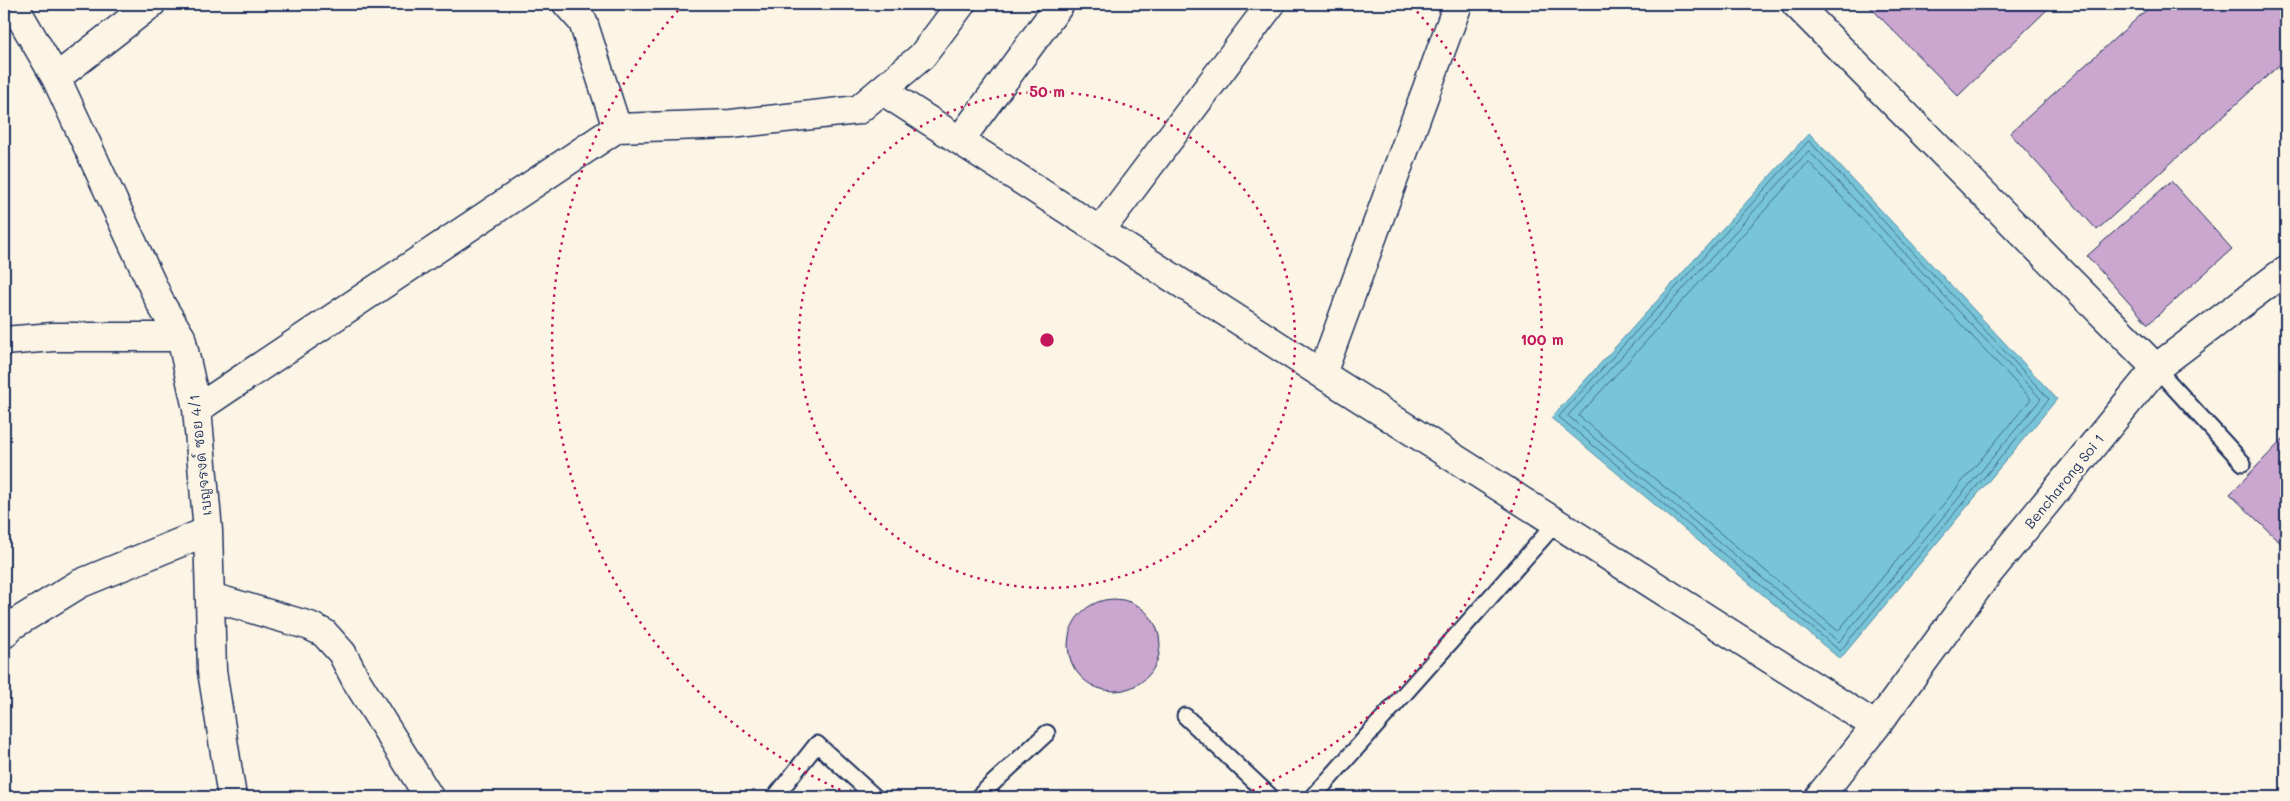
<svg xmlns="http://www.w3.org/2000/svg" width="2290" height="801" viewBox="0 0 2290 801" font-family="Mali,'Playpen Sans Thai',sans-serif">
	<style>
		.water { fill: #78c5d7; stroke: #5389a7 }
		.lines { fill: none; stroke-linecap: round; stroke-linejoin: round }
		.shore { stroke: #406b8e; stroke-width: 1 }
		.building { fill: #cba6cf; stroke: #1b2f5e }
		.service-casing { stroke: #1b2f5e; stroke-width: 19 }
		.minor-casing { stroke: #1b2f5e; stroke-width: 31 }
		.service { stroke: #fcf5e5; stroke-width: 15 }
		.minor { stroke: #fcf5e5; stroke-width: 28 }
		.ring { fill: none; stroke: #c2185b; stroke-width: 2.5; stroke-dasharray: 2.5 5 }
		.labels { text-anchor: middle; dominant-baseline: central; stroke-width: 5; stroke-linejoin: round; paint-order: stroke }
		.street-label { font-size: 14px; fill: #1b2f5e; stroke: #fcf5e5 }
		.centre { fill: #c2185b; stroke: #fcf5e5; stroke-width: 2.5 }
		.ring-label { font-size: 15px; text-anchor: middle; font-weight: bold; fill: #c2185b; stroke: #fcf5e5; stroke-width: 5; stroke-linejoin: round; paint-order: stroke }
	</style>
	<rect width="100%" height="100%" fill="#fcf5e5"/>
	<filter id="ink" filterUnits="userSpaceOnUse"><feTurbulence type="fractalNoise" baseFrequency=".02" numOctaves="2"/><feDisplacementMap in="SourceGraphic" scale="10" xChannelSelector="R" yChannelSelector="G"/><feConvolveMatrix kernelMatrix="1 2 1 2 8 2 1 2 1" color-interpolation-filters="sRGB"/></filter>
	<g filter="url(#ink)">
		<path class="water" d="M1809,133l248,266 -217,260 -289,-241z"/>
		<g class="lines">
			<path class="shore" d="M1809,141l240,258 -209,252 -281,-234z
				M1809,151l232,248 -202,243 -271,-226z
				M1809,162l222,237 -193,232 -259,-215z"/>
		</g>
		<path class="building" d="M1867,4h186l-95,92z
			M2153,4h133v55l-189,171 -87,-97z
			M2171,181l61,68 -84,75 -61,-68z
			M2286,436v112l-56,-54z
			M1068 645a46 46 0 1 1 92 0a46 46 0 1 1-92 0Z"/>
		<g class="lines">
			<g class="service-casing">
				<path id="service" d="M2156,368l87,95
					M1185,716l86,81
					M775,797l42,-53 58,53
					M978,797l69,-64
					M1313,797l243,-274"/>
			</g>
			<g class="minor-casing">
				<path id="minor" d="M13,4l43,74 106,228 19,31 16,72 11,122 4,140 20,126
					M567,4l16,18 34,106
					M1458,4l-136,370 554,352
					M1796,4l360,364
					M56,78l95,-74
					M883,91l439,283
					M960,140l100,-136
					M1100,231l171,-227
					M4,341l49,-4h128
					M197,409l420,-281 114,-4 127,-14 64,-54 39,-52
					M211,597l99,29 14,7 18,20 14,27 73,117
					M4,634l7,-8 68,-42 129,-53
					M1819,797l57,-71 107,-146 173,-212 130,-98"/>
			</g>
			<use href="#service" class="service"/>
			<use href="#minor" class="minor"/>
		</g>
	</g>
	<g class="ring">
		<circle cx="1047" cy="340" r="248"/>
		<path d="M854 796A495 495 0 0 1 682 6M1412 6A495 495 0 0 1 1240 796"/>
	</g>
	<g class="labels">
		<g class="street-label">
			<text transform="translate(200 455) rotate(-96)">เบญจรงด์ ซอย 4/1</text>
			<text transform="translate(2064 481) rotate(-51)">Bencharong Soi 1</text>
		</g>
	</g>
	<circle cx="1047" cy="340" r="8" class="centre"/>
	<g class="ring-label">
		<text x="1047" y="97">50 m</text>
		<text x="1542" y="345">100 m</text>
	</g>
	<rect width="2290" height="801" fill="none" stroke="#fcf5e5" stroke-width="20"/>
	<rect x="10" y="10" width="2270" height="781" fill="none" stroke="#1b2f5e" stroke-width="2" filter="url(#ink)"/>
</svg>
